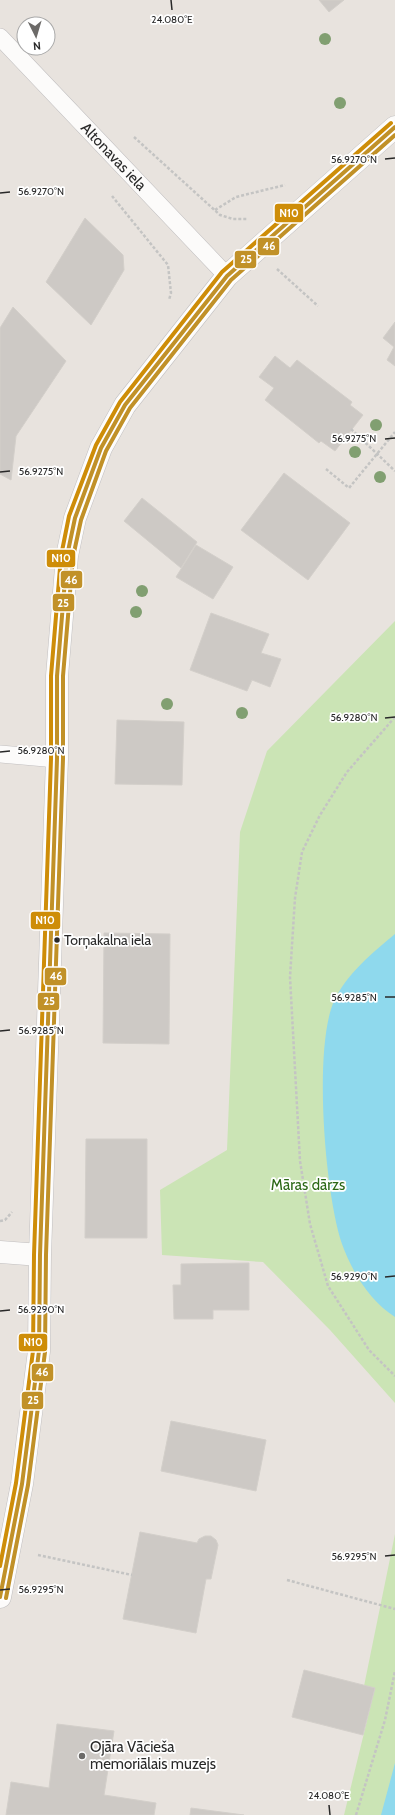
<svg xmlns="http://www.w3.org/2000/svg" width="395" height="1815" viewBox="0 0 395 1815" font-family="Cabin,sans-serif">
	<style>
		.green { fill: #cbe4b5 }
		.water { fill: #8fd9ed }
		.building { fill: #cdc9c5; stroke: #d3cfca }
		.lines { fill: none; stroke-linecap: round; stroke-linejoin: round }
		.service-casing { stroke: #c1bfc0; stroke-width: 18 }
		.tertiary-casing { stroke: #c1bfc0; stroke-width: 23 }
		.path { stroke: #c4c4c3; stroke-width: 2.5; stroke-dasharray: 3 2; stroke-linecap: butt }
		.service { stroke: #fcfbfa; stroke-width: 17 }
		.tertiary { stroke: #fcfbfa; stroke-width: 22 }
		.bus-1-casing { stroke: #fff; stroke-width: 7 }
		.bus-2-casing { stroke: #fff; stroke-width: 7 }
		.bus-3-casing { stroke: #fff; stroke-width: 7 }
		.bus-1 { stroke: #c19128; stroke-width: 4 }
		.bus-2 { stroke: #c19128; stroke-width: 4 }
		.bus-3 { stroke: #ce8d08; stroke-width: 4 }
		.tree { fill: #819f71 }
		.ticks { fill: none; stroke: #292929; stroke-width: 1.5 }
		.bus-dot { fill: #292929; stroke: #fff; stroke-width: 1.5 }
		.poi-dot { fill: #6c6a68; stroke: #fff; stroke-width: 1.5 }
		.labels { text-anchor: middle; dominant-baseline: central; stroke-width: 3.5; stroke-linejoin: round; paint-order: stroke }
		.bus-label { font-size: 14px; fill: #292929; stroke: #fff; text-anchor: start }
		.street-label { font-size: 15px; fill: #292929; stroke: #fff }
		.park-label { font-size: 15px; fill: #2c6817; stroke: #fff }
		.poi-label { font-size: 15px; fill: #292929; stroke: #fff; text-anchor: start }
		.ticks-label { font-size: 10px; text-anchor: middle; fill: #292929; stroke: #fff; stroke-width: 3.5; stroke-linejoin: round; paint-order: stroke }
		.line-badge { stroke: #fff; stroke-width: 1.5 }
		.badge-label { font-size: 11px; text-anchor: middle; font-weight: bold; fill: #fff }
	</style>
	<rect width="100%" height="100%" fill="#e8e3de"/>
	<path class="green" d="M395,621v782l-65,-73 -67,-68 -101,-7 -2,-65 67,-40 13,-318 27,-81z
		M395,1534v281h-51l31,-127 -11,-2z"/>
	<path class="water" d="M395,934v383c-25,-16 -43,-45 -53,-73 -17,-50 -29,-195 -8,-243 12,-26 39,-49 61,-67z
		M395,1763v52h-14z"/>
	<path class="building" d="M319,0h25l-15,12z
		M85,218l38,37 1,15 -33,55 -45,-43z
		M13,307l53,54 -50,75 -5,44 -11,-6v-146z
		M395,322v44l-8,-6 7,-13 -11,-9z
		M275,356l15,12 7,-8 55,42 -2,3 13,10 -28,36 -14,-10 -2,2 -54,-43 9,-12 -15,-11z
		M284,473l66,50 -42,57 -67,-50z
		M142,498l55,44 -16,26 -57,-47z
		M196,545l37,22 -20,32 -37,-22z
		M211,613l58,21 -8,19 20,6 -11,28 -18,-7 -5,11 -57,-21z
		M117,720l67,2 -2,63 -67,-1z
		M104,933l66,1 -1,110 -66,-1z
		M86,1139h61v99h-62z
		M249,1263v47h-36v9h-39l-1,-34h8v-21z
		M171,1421l95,19 -10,51 -95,-20z
		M140,1532l57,11 2,-4 6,-3h6l5,4 2,5 -7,34h-5l-10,54 -73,-14z
		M304,1670l71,18 -12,47 -71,-18z
		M57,1724l57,7 -10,64 52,8 -2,12h-148l5,-33 38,6z
		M191,1808l53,7h-54z"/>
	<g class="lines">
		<g class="service-casing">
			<g id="service">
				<path id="s1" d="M0,37l227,239"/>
				<path d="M0,754l57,5"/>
			</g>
		</g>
		<g class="tertiary-casing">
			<path id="tertiary" d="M0,1252l40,3
				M0,1597l22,-113 17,-133 1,-96 17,-496v-83l10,-120 8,-38 26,-70 24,-43 102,-129 168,-149"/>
		</g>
		<path class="path" d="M134,137l86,78 13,4h15
			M112,196l56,69 3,28 -2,7
			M215,210l21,-13 49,-12
			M277,269l41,37
			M351,429l44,42
			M326,469l23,19 46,-56
			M395,717l-48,55 -27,43 -18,37 -7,46 -5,79 10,184 10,63 18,62 41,64 26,26
			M0,1221l5,-1 7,-8
			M38,1555l94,20
			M287,1580l108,29
			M356,1815l29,-95 10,-49"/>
		<use href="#service" class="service"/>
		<use href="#tertiary" class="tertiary"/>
		<g class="bus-1-casing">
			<path id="bus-1" d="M0,1597l22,-113 17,-133 1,-96 17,-496v-83l10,-120 8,-38 26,-70 24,-43 102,-129 168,-149"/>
		</g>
		<g class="bus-2-casing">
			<path id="bus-2" d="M6,1598l22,-113 17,-133 1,-97 17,-496v-83l10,-119 8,-37 25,-69 24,-43 101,-128 164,-145"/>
		</g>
		<g class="bus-3-casing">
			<path id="bus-3" d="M0,1566l16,-83 17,-132 1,-96 17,-496v-83l10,-120 8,-40 27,-71 24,-43 102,-130 169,-149"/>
		</g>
		<use href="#bus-1" class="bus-1"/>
		<use href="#bus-2" class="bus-2"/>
		<use href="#bus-3" class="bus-3"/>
	</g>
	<g class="tree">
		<circle cx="325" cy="39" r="6"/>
		<circle cx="340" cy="103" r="6"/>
		<circle cx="376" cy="425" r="6"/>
		<circle cx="355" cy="452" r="6"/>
		<circle cx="380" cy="477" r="6"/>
		<circle cx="142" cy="591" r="6"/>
		<circle cx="136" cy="612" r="6"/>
		<circle cx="167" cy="704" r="6"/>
		<circle cx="242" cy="713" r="6"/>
	</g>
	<path class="ticks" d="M171,0l1,10M385,159l10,-1M0,193l10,-1M385,439l10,-1M0,472l10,-1M385,718l10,-1M0,752l10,-1M385,997h10M0,1031l10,-1M385,1277l10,-1M0,1311l10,-1M385,1556l10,-1M0,1590l10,-1M329,1805l1,10"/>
	<circle class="bus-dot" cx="57" cy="940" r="3.5"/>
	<circle class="poi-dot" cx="82" cy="1756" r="4"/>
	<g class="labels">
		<g class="bus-label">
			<text x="64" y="940">Torņakalna iela</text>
		</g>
		<g class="street-label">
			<text stroke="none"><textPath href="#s1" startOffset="165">Altonavas iela</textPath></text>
		</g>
		<g class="park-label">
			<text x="308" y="1185">Māras dārzs</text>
		</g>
		<g class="poi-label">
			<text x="90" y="1747">Ojāra Vācieša<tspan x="90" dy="17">memoriālais muzejs</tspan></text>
		</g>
	</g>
	<g class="ticks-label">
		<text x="172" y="23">24.080°E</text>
		<text x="354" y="163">56.9270°N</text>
		<text x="41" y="195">56.9270°N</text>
		<text x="354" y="442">56.9275°N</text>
		<text x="41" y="475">56.9275°N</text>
		<text x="354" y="721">56.9280°N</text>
		<text x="41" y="754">56.9280°N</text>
		<text x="354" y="1001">56.9285°N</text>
		<text x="41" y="1034">56.9285°N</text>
		<text x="354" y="1280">56.9290°N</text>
		<text x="41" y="1313">56.9290°N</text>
		<text x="354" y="1560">56.9295°N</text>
		<text x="41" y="1593">56.9295°N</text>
		<text x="329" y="1799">24.080°E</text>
	</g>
	<g class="line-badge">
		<rect x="274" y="203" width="30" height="20" rx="4" fill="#ce8d08"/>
		<rect x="257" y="237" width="23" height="19" rx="4" fill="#c19128"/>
		<rect x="234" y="250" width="23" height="19" rx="4" fill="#c19128"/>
		<rect x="46" y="549" width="30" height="19" rx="4" fill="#ce8d08"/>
		<rect x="60" y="570" width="23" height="19" rx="4" fill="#c19128"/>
		<rect x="52" y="593" width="23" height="19" rx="4" fill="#c19128"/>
		<rect x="30" y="911" width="31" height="19" rx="4" fill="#ce8d08"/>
		<rect x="44" y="967" width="23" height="19" rx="4" fill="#c19128"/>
		<rect x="37" y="992" width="23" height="19" rx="4" fill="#c19128"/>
		<rect x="18" y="1333" width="30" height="19" rx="4" fill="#ce8d08"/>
		<rect x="31" y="1363" width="23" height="19" rx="4" fill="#c19128"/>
		<rect x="21" y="1391" width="23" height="19" rx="4" fill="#c19128"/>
	</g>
	<g class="badge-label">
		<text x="289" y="217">N10</text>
		<text x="269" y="250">46</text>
		<text x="246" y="263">25</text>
		<text x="61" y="562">N10</text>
		<text x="71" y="584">46</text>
		<text x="63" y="607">25</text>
		<text x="45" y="924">N10</text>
		<text x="56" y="980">46</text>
		<text x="49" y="1005">25</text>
		<text x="33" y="1346">N10</text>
		<text x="42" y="1376">46</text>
		<text x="33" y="1404">25</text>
	</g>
	<g transform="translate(36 36) rotate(175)"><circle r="19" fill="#ffffff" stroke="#a9a9a9"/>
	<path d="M0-3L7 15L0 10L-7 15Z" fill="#6c6a68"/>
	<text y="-6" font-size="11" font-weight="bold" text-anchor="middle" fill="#292929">N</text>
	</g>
</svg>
